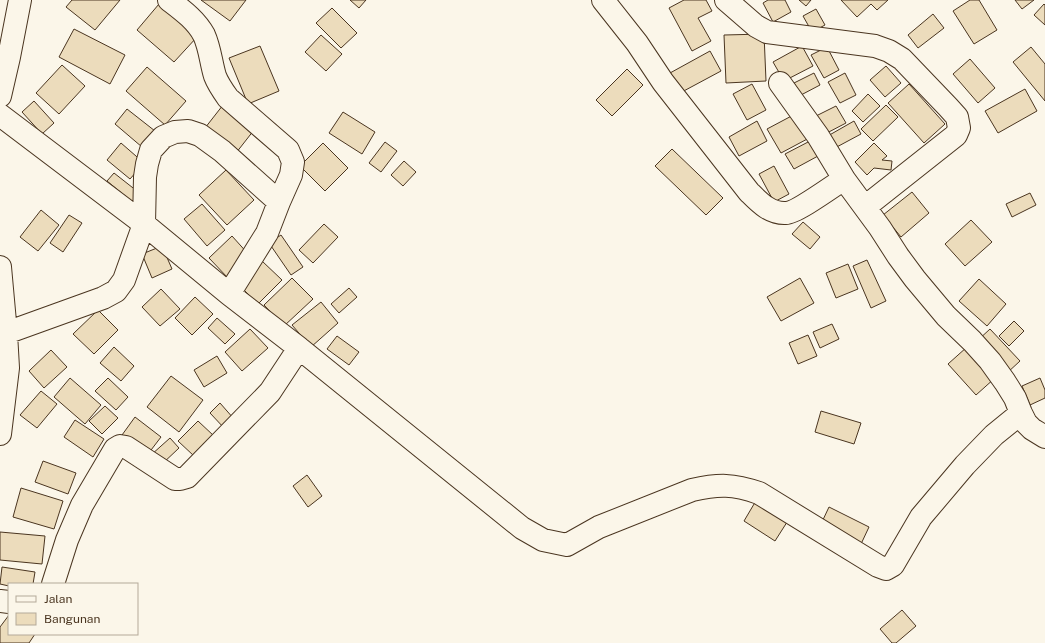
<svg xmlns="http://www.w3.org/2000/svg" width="1045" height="643" viewBox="0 0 1045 643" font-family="'Public Sans',sans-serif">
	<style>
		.building { fill: #ecdcbc; stroke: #4a3520 }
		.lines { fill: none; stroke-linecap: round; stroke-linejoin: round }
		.street-casing { stroke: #4a3520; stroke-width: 24 }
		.street { stroke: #fbf6e9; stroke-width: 22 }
	</style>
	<rect width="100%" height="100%" fill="#fbf6e9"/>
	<path class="building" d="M72,0h48l-25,30 -29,-23z
		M201,0h45l-16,21z
		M350,0h16l-7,8z
		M684,0h22l6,11 -14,7 13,23 -19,10 -23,-43z
		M768,0h17l6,12 -18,10 -10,-19z
		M799,0h12l-5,6z
		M841,0h47l-11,10 -6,-6 -14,13z
		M970,0h9l18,30 -23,14 -21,-33z
		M1015,0h19l-12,9z
		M159,4l38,33 -23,25 -37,-32z
		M1044,4l1,1v20l-11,-10z
		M332,8l25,25 -16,15 -25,-25z
		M816,9l9,16 -13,7 -9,-16z
		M933,14l11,14 -26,20 -10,-13z
		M74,29l51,26 -15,29 -51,-27z
		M764,34l2,47 -40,2 -2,-48z
		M321,35l21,19 -16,17 -21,-19z
		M260,46l19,45 -31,13 -19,-46z
		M802,46l11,20 -29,15 -11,-19z
		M827,47l12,23 -15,8 -13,-23z
		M1031,47l14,17v37l-32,-39z
		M710,51l11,20 -41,22 -10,-20z
		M970,59l25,29 -17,15 -25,-29z
		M62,65l23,21 -26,28 -23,-21z
		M886,66l15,17 -16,14 -15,-17z
		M147,67l39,34 -21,24 -39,-34z
		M627,69l16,16 -31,31 -16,-16z
		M814,73l6,12 -19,10 -7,-12z
		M845,73l11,22 -16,8 -12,-21z
		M752,84l14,26 -19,10 -14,-26z
		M909,84l36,40 -21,19 -36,-40z
		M1025,89l12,22 -39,22 -13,-22z
		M868,94l12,12 -17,16 -11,-11z
		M34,101l20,22 -12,11 -20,-22z
		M223,105l31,25 -18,23 -31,-25z
		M886,105l12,12 -25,24 -12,-12z
		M836,106l10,17 -21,11 -9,-18z
		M127,109l28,22 -13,16 -27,-23z
		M343,112l32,20 -13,22 -33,-21z
		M799,112l12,25 -30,16 -14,-24z
		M757,121l10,20 -28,15 -10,-19z
		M854,121l7,13 -28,15 -7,-12z
		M810,141l8,15 -24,13 -9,-15z
		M385,142l12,9 -16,21 -12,-9z
		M121,143l23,20 -14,16 -23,-19z
		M323,143l25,25 -23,23 -25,-25z
		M874,143l13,13 -5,4 10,1 -1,9 -17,-2 -7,7 -12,-13z
		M672,149l51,49 -17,17 -51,-49z
		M404,161l12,11 -13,14 -12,-11z
		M774,166l15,28 -15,8 -15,-28z
		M226,170l28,30 -27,25 -28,-30z
		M114,173l28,22 -7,9 -28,-23z
		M912,192l17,21 -28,24 -18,-22z
		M1030,193l6,12 -24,12 -6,-13z
		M202,204l23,26 -18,16 -23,-27z
		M41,210l18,15 -21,26 -18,-14z
		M69,215l13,8 -19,29 -13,-9z
		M971,220l21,22 -27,24 -20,-22z
		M803,222l17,15 -10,12 -18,-15z
		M324,224l14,13 -25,26 -14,-13z
		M281,235l22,32 -12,8 -22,-32z
		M232,236l18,20 -22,22 -19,-20z
		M162,246l10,23 -20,9 -10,-24z
		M867,260l19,41 -15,7 -18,-42z
		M262,261l20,19 -24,24 -19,-19z
		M848,264l10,25 -22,9 -10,-25z
		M292,278l21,21 -29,27 -20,-21z
		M800,278l14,25 -33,18 -14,-24z
		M979,279l27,25 -19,22 -28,-25z
		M349,288l8,9 -18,16 -8,-9z
		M161,289l19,20 -20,17 -18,-19z
		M195,297l18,17 -21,21 -17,-17z
		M321,302l17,21 -27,24 -19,-22z
		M98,310l20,20 -24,24 -21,-20z
		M217,318l18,16 -10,10 -17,-16z
		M1014,321l10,10 -15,15 -10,-10z
		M832,324l7,15 -19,9 -7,-16z
		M250,329l18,19 -26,23 -17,-19z
		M990,329l30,32 -13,12 -30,-32z
		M808,335l9,21 -19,8 -9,-21z
		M337,336l22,16 -10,13 -22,-16z
		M114,347l20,19 -13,15 -21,-18z
		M967,347l28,31 -19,17 -28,-31z
		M51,350l16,17 -23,21 -15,-17z
		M217,356l10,17 -23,14 -10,-17z
		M171,376l32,24 -24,32 -32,-25z
		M70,378l31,27 -16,19 -31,-27z
		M108,378l20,19 -12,13 -21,-19z
		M1040,378l5,12v8l-15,7 -8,-19z
		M41,391l16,13 -20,24 -17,-13z
		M220,403l14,16 -9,10 -15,-16z
		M105,406l13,12 -16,16 -13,-13z
		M821,411l40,12 -7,21 -39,-12z
		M135,417l26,20 -13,17 -26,-19z
		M75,420l29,19 -11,18 -29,-20z
		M198,421l16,15 -20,20 -16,-15z
		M170,438l9,10 -18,17 -10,-10z
		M43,461l33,12 -8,21 -33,-12z
		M307,475l15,21 -14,11 -15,-21z
		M21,488l42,13 -9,28 -41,-12z
		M757,499l32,20 -14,22 -31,-20z
		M829,507l40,20 -8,17 -40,-20z
		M0,532l45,4 -3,28 -42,-4z
		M2,567l33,5 -2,12h-24v2l-9,-2z
		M902,610l14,16 -20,17h-4l-12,-14z
		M9,615v19h26l-6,9h-29v-16z"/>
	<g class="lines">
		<g class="street-casing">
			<path id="street" d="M169,0c13,10 27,20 35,35 6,13 7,28 11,41 3,8 8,15 13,22l60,52 5,12 -2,13 -12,27 -12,31 -38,61
				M603,0l34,43 26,39 86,110c10,10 21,22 37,21 10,0 47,-27 58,-34l36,49 18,28 17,23 31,37 26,25 18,20 15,21 10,16 6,15 5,10 6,6 13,8
				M726,0l30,26 11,6 108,14 14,5 13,8 46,48 9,10 2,11 -3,7 -91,72
				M780,83l38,53 26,43
				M0,96l9,-39 11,-57
				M0,115l144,109 85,70 70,54 -29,44 -83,85 -7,2h-5l-49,-32 -6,-1 -5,3 -33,56 -15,35 -14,44
				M0,267l6,66 2,35 -8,66
				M6,333l97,-35 13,-7 8,-11 20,-56 1,-47 2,-13 4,-14 12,-13 12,-5 13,-1 12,4 22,16 57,51
				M299,348l223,180 21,12 24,5 32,-18 93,-37c27,-6 41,-6 67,3l119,73 8,3 7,-4 28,-48 44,-52 29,-30 27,-22
				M0,601l9,1"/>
		</g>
		<use href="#street" class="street"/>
	</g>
	<rect x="8" y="583" width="130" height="52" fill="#fbf6e9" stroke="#b4a999"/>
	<rect x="16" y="596" width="20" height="6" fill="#fbf6e9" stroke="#b4a999"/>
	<text x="44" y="603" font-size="12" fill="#4a3520">Jalan</text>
	<rect x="16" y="613" width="20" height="12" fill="#ecdcbc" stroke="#b4a999"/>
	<text x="44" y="623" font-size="12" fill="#4a3520">Bangunan</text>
</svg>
